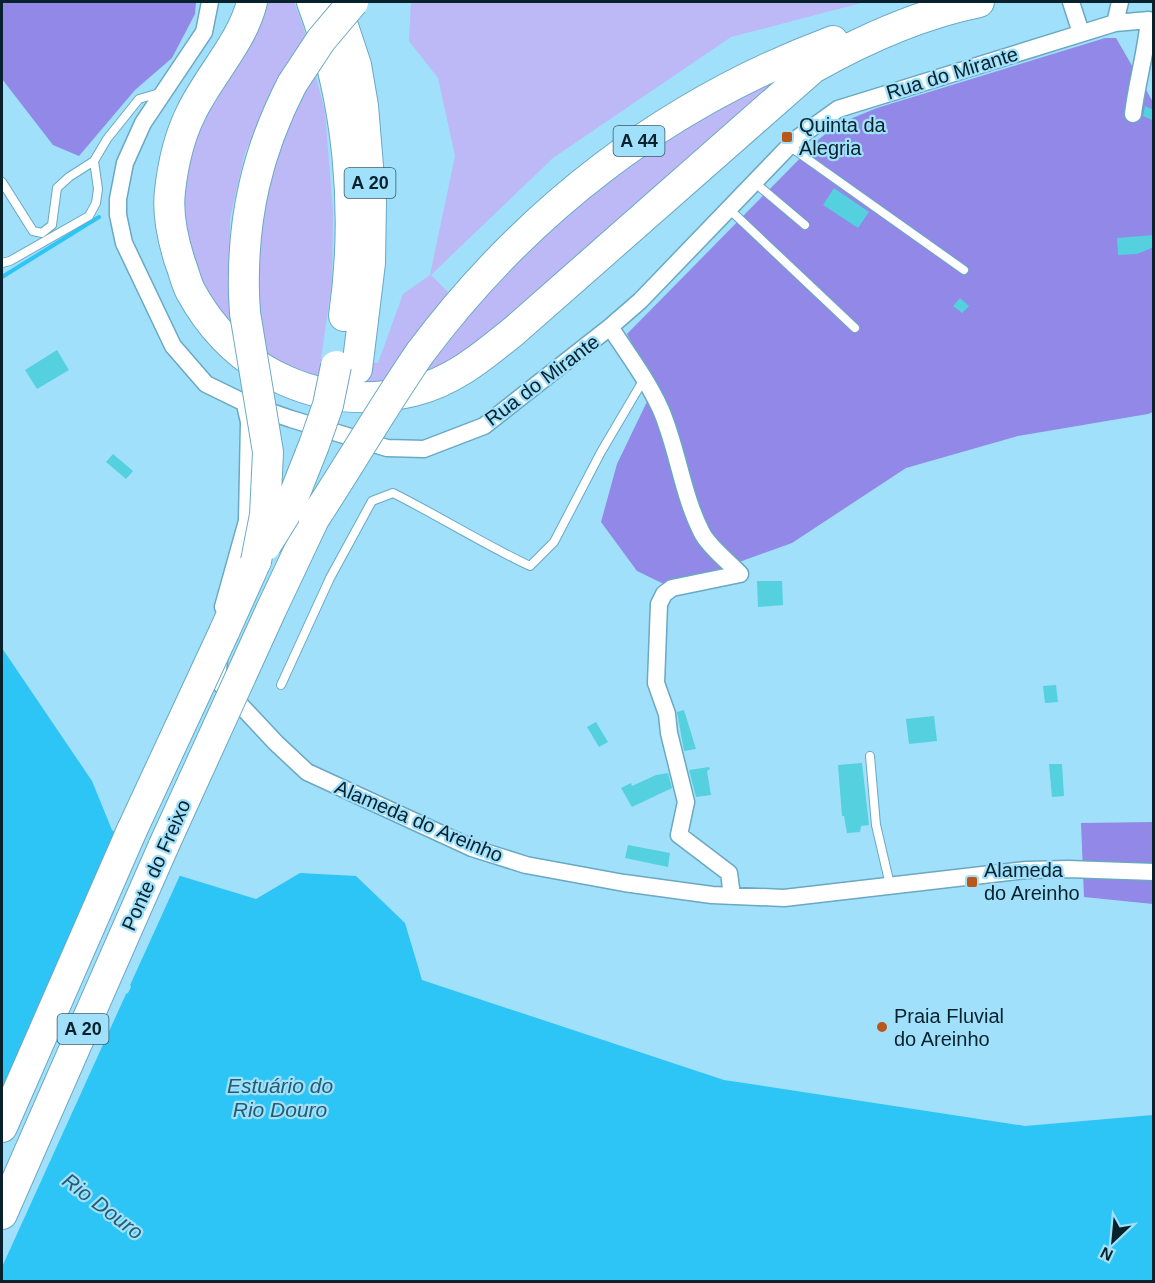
<svg xmlns="http://www.w3.org/2000/svg" width="1155" height="1283" viewBox="0 0 1155 1283" font-family="Helvetica,sans-serif">
	<style>
		.green { fill: #bcb9f6; fill-rule: evenodd }
		.forest { fill: #9188e7 }
		.water { fill: #2dc4f6; fill-rule: evenodd }
		.pier { fill: #a0e0fb; fill-rule: evenodd }
		.lines { fill: none; stroke-linecap: round; stroke-linejoin: round }
		.stream { stroke: #2dc4f6; stroke-width: 4 }
		.building { fill: #54d0df }
		.lane-casing { stroke: #6aa8c3; stroke-width: 10 }
		.street-casing { stroke: #6aa8c3; stroke-width: 19 }
		.highway-casing { stroke: #6aa8c3; stroke-width: 32 }
		.lane { stroke: #fff; stroke-width: 8 }
		.street { stroke: #fff; stroke-width: 16 }
		.highway { stroke: #fff; stroke-width: 30 }
		.highway-bridge-casing { stroke: #6aa8c3; stroke-width: 32; stroke-linecap: butt }
		.highway-bridge { stroke: #fff; stroke-width: 30 }
		.poi-dot { fill: #b9561c; stroke: #a0e0fb; stroke-width: 2 }
		.labels { text-anchor: middle; dominant-baseline: central; stroke-width: 4.5; stroke-linejoin: round; paint-order: stroke }
		.shield { fill: #a0e0fb; stroke: #355b6a; stroke-width: 1.5 }
		.shield-label { font-size: 18px; font-weight: bold; fill: #07222c }
		.street-label { font-size: 20px; fill: #07222c; stroke: #a0e0fb }
		.poi-label { font-size: 20px; fill: #07222c; stroke: #a0e0fb; text-anchor: start }
		.water-label { font-size: 21px; font-style: italic; fill: #245c71; stroke: #a0e0fb }
	</style>
	<rect width="100%" height="100%" fill="#a0e0fb"/>
	<path class="green" d="M269,2h25l9,24 22,86 8,99 -1,71 -11,77 57,4 25,-69 27,-19 25,-119 -17,-78 -29,-37 2,-39h454l-134,35 -178,121 -122,117 20,20 -41,50 24,16 46,-59 79,-80 81,-64 66,-44 79,-37 -308,273 -57,31 -108,1 -83,-51 -25,-40 -20,-45 1,-74 10,-38 17,-32 38,-56zM280,74l13,35 -29,75 -8,109 -27,1 1,-76 15,-65z"/>
	<path class="forest" d="M2,2h194l-1,12 -23,44 -37,32 -56,66 -26,-11 -51,-66z
		M1105,38h11l37,64v310l-5,2 -130,22 -112,32 -114,75 -122,44 -33,-16 -36,-49 16,-58 38,-79 -28,-51 192,-195 21,-16 37,-15z
		M1153,822v82l-69,-7 -3,-74z"/>
	<path class="water" d="M2,648l90,133 20,49 62,44 82,25 44,-26 56,3 49,47 17,57 302,100 301,46 128,-11v166h-1151v-84l21,10 7,-3v-13l-28,-13zM74,955l54,25 3,7 -3,6 -7,3 -54,-24z"/>
	<path class="pier" d="M122,834l53,37 6,2 -179,394v-73l21,10 4,-2 2,-4 -2,-5 -25,-12v-83zM73,959l53,24 2,4 -2,4 -5,2 -52,-24z"/>
	<g class="lines">
		<path class="stream" d="M2,277l97,-60"/>
	</g>
	<path class="building" d="M1145,106l9,4v11l-11,-5z
		M834,188l35,24 -11,16 -35,-23z
		M1154,235v12l-17,7 -19,1 -1,-17z
		M960,298l9,8 -7,7 -9,-7z
		M57,350l12,20 -32,19 -12,-19z
		M113,454l20,17 -7,8 -20,-17z
		M757,581h25l1,24 -25,2z
		M1056,685l2,17 -13,1 -2,-17z
		M684,710l12,39 -12,2 -7,-39z
		M934,716l3,25 -28,3 -3,-25z
		M596,722l12,20 -9,5 -12,-20z
		M862,763l7,62 -8,1 -1,6 -13,1 -3,-17h-2l-4,-51z
		M1049,764h13l2,32 -12,1z
		M709,767l1,2 -3,2 4,24 -15,2 -7,-27z
		M668,773l4,15 -40,19 -11,-19 10,-5 1,3 24,-11z
		M628,845l42,8 -2,14 -43,-9z"/>
	<g class="lines">
		<g class="lane-casing">
			<path id="lane" d="M789,146l175,124
				M2,182l31,49 9,2 10,-8 5,-37 12,-11 25,-16
				M754,182l51,43
				M729,209l126,119
				M2,263l8,-2 79,-45 7,-13 2,-14 -4,-28 13,-22 32,-40 24,-7
				M281,685l49,-107 42,-77 21,-8c46,23 90,51 137,73l24,-24 47,-90 43,-73
				M870,756l6,69 14,60"/>
		</g>
		<g class="street-casing">
			<path id="street" d="M210,2l-6,30 -61,91 -18,40 -7,36v16l6,28 49,103 33,38 39,19 46,16 96,29 37,1 60,-23 126,-99 30,-26 155,-161 43,-31 277,-86 34,-3c-3,32 -12,62 -16,94
				M1071,2l10,31
				M1115,23l5,-21
				M610,327c18,27 38,54 51,83 17,40 21,84 41,123 8,15 26,28 38,41
				M223,607l24,-86 2,-99 -3,-13
				M219,660l-2,20 59,63 31,29 165,76 54,17 98,18 88,12 72,3 242,-28 42,-1 86,3
				M732,896l-3,-23 -50,-38 7,-33 -17,-69 -2,-19 -11,-31 3,-79 5,-10 8,-6 68,-14"/>
		</g>
		<g class="highway-casing">
			<path id="highway" d="M252,2c-10,41 -43,73 -61,111 -12,24 -18,51 -21,78 -3,24 3,49 10,71 4,10 6,21 11,30 45,82 132,121 223,99 40,-10 69,-35 100,-60l299,-263c53,-30 107,-54 166,-66
				M312,2c37,98 47,210 32,314
				M335,2l21,63 7,41 8,96 -1,61 -13,106
				M244,294c-2,-76 13,-142 48,-210
				M420,353c106,-142 246,-250 413,-312
				M271,610l43,-91
				M224,632l32,-71
				M2,1127l130,-297
				M2,1214l162,-369"/>
		</g>
		<use href="#lane" class="lane"/>
		<use href="#street" class="street"/>
		<use href="#highway" class="highway"/>
		<g class="highway-bridge-casing">
			<path id="highway-bridge" d="M292,84l29,-44 32,-38
				M244,294l1,19 23,139 -3,63 -9,46
				M314,519c36,-55 69,-112 106,-166
				M266,545l23,-37 25,-63 14,-40 8,-39
				M132,830l92,-198
				M164,845l107,-235"/>
		</g>
		<use href="#highway-bridge" class="highway-bridge"/>
	</g>
	<g class="poi-dot">
		<rect x="781" y="131" width="12" height="12" rx="3"/>
		<rect x="966" y="876" width="12" height="12" rx="3"/>
		<circle cx="882" cy="1027" r="6"/>
	</g>
	<g class="labels">
		<g class="shield">
			<rect x="613.5" y="126" width="51" height="30" rx="4.5"/>
			<rect x="344.5" y="168" width="51" height="30" rx="4.5"/>
			<rect x="57.5" y="1014" width="51" height="30" rx="4.5"/>
		</g>
		<g class="shield-label">
			<text x="639" y="141">A 44</text>
			<text x="370" y="183">A 20</text>
			<text x="83" y="1029">A 20</text>
		</g>
		<g class="street-label">
			<text transform="translate(952 73) rotate(-17)">Rua do Mirante</text>
			<text transform="translate(542 380) rotate(-37)">Rua do Mirante</text>
			<text transform="translate(419 821) rotate(23)">Alameda do Areinho</text>
			<text transform="translate(156 865) rotate(-66)">Ponte do Freixo</text>
		</g>
		<g class="poi-label">
			<text x="799" y="125">Quinta da<tspan x="799" dy="23">Alegria</tspan></text>
			<text x="984" y="870">Alameda<tspan x="984" dy="23">do Areinho</tspan></text>
			<text x="894" y="1016">Praia Fluvial<tspan x="894" dy="23">do Areinho</tspan></text>
		</g>
		<g class="water-label">
			<text x="280" y="1085">Estuário do<tspan x="280" dy="24">Rio Douro</tspan></text>
			<text transform="translate(103 1206) rotate(37)">Rio Douro</text>
		</g>
	</g>
	<rect width="1155" height="1283" fill="none" stroke="#07222c" stroke-width="6"/>
	<g transform="translate(1113 1241) rotate(206)" stroke="#a0e0fb" stroke-width="4.5" paint-order="stroke">
	<path d="M0-4.5L10 22L0 15L-10 22Z" fill="#07222c"/>
	<text y="-9" font-size="16" font-weight="bold" text-anchor="middle" fill="#07222c">N</text>
	</g>
</svg>
